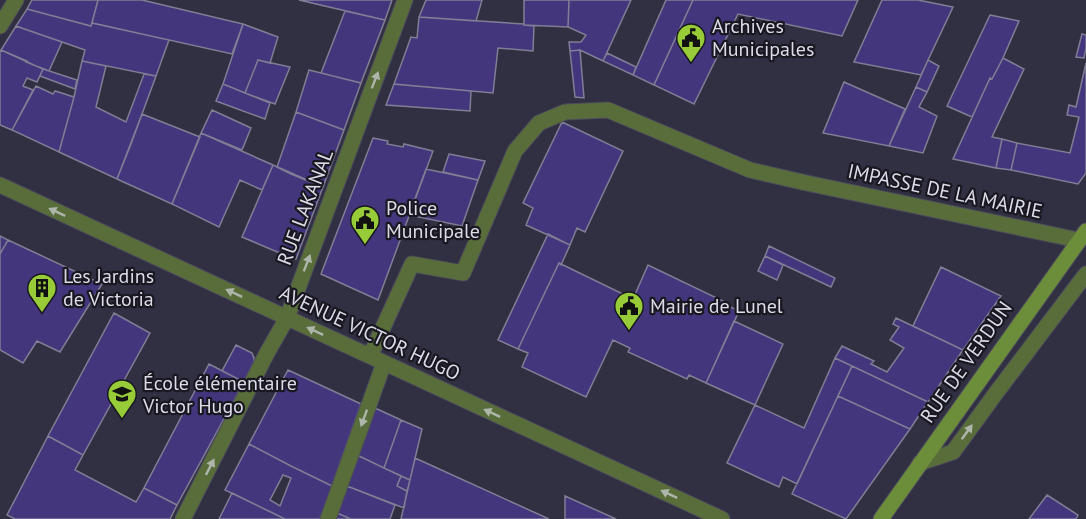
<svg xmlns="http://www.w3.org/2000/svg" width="1086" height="519" viewBox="0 0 1086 519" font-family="'PT Sans',sans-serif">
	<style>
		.building { fill: #44367c; stroke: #807e95; stroke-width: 1.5; fill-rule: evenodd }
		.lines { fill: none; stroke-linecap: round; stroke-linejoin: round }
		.lane-casing { stroke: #4c4b5d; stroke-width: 17 }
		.street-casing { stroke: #4c4b5d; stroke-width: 17 }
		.secondary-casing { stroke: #4c4b5d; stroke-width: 17 }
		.lane { stroke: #586d3a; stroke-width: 15 }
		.street { stroke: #586d3a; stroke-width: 15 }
		.secondary { stroke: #6c8d39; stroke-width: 15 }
		.oneway { fill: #aeb5ab }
		.labels { text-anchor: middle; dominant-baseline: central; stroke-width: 4.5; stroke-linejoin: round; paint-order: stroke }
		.poi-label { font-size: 20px; fill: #dcdce8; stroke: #191821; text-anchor: start }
		.street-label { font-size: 20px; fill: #dcdce8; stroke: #191821 }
	</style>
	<rect width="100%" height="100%" fill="#312f42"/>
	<path class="building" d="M32,0h66l-7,26 -64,-17z
		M98,0h44l101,24 -11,30 -140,-31z
		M299,0h93l-7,20z
		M426,0h56l-6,21 -57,-4z
		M524,0h45l-1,27 -44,-2z
		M569,0h62l-28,61 -23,-11 -10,1 -1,-9h12l5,-7 -18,-8z
		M666,0h27l-39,85 -21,-10z
		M693,0h165l-16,36 -104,-22 -44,90 -40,-19z
		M882,0h36l35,7 -32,68 -67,-13z
		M27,9l64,17 1,-3 77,17 -13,36 -74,-15 3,-11 -69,-24z
		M345,11l40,9 -24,63 -40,-10z
		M990,15l29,6 -16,37 -11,21 -2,-1 -18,39 -25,-11z
		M419,17l105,7v1l10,1 -1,25 -35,-3 -5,45 -99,-9 17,-47 6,1z
		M243,24l35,13 -8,26 -12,-3 -13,33 -22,-9z
		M16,26l46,16 -13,29 -23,-9 1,-1 -26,-11z
		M1082,34l4,1v13l-2,10 -8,-1z
		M1,50l42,19 -6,13 -10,-4 -4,8 10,4 -21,40 -12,-5v-73z
		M580,50l4,48 -9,-1 -5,-46z
		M607,53l29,14 -3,8 -30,-14z
		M1003,58l21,11 -32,68 10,2 -6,29 -43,-9 37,-81 2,1z
		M258,60l32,7 -15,37 -30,-11z
		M928,60l11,6 -12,26 -11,-5z
		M82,61l24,5 -10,41 30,15 18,-48 12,2 -25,68 -14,35 -58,-27 15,-55z
		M1086,63v110l-8,11 -67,-14 6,-27 53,10 9,-36 -12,-2 2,-10 7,2z
		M43,69l34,11 -2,9 -35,-13z
		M309,70l52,13 -17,47 -48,-18z
		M844,82l61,27 -16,37 -66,-13z
		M223,84l47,19 -5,16 -49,-18z
		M394,84l77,7 -1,20 -84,-6z
		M36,86l17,8 2,-3 19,6 -15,55 -47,-22z
		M916,87l11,5 -8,15 18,9 -14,37 -34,-7z
		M212,110l39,18 -9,22 -41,-17z
		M296,112l48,18 -21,57 -32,-13 -14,-7z
		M142,114l58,23 -28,67 -55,-25z
		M562,122l61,29 -38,81 -8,-4 -7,17 -44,-20 7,-17 -10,-5z
		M201,133l72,32 -11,25 -22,-10 -21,47 -47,-23z
		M373,138l15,3 -1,3 16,3 1,-3 29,7 -55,149 -57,-26z
		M1002,139l15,4 -6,27 -15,-2z
		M449,154l36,7 -7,19 -35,-8z
		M273,165l50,22 -27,72h-2l-52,-22z
		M426,169l52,11 -16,46 -53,-11z
		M548,234l22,11 -9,20 -2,-2 -41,86 -20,-9z
		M0,236l8,4 -8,14z
		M8,240l94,44 -42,68 -23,-11 -14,22 -23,-13v-96z
		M769,246l66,32 -4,9 -66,-31z
		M765,256l18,9 -6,15 -19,-9z
		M559,263l74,36 15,-34 75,36 -1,2 17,8 -33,72 -17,-8 -2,4 -59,-27 2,-4 -17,-8 -27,57 -64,-30 6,-14 -10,-4z
		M941,267l60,29 -38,54 -50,-24z
		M114,313l36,20 -67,122 -35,-19z
		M896,318l67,32 -35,52 -93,-44 7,-12 32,15 -3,3 16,8 17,-24 -14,-8 9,-13 -6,-3z
		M734,321l49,23 -28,61 -49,-22z
		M236,345l16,8 2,5v4l-10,20 -22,-11z
		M835,358l17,8 -55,118 -14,-7 -4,10 -52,-24 28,-58 49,23z
		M209,364l35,18 -67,123 -33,-17z
		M852,366l76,36 -18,27 -72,-33z
		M288,370l73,34 -29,82 -41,-20 -42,-22z
		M838,396l72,33 -64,90 -54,-25z
		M375,408l26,12 -17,48 -27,-13z
		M401,420l21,9 -12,51 -26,-12z
		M48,436l35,19 -8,15 61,32 8,-14 33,17 -7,14h-155l-8,-4z
		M249,444l42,22 41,20 -12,33h-35l-60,-29zM283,475l8,3 -11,28 -10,-6z
		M357,455l44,21 -4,10 10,5 -3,17 -57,-22z
		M415,458l22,10 112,51h-148z
		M401,476l9,4 -3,11 -10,-5z
		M347,486l48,19 -5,14h-39l-14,-6z
		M232,493l53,26h-66z
		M1047,495l31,20 -2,4h-47z
		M565,496l51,23h-51z
		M337,513l14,6h-16z"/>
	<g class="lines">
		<g class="lane-casing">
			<path id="lane" d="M370,356l42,-92 51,9 52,-122 24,-28 26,-11 43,-2 142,60 52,12
				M920,463l33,-11 43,-59 90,-119"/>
		</g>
		<g class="street-casing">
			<path id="street" d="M0,26l16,-26
				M802,182l276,58
				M0,185l722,334
				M183,519l84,-166 20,-35 118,-318
				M328,519l56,-156"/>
		</g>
		<g class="secondary-casing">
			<path id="secondary" d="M881,519l205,-288"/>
		</g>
		<use href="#lane" class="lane"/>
		<use href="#street" class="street"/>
		<use href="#secondary" class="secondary"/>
	</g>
	<defs><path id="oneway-solid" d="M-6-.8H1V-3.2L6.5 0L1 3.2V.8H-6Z" transform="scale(1.5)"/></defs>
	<g class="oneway">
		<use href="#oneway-solid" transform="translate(375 80) rotate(-69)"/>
		<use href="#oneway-solid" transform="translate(57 212) rotate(-155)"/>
		<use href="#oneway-solid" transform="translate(307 263) rotate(-69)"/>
		<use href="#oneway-solid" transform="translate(234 293) rotate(-155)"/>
		<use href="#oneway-solid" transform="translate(315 331) rotate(-155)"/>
		<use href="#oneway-solid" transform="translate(492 413) rotate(-155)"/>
		<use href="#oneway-solid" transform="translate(364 418) rotate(110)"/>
		<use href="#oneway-solid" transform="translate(967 432) rotate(-54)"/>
		<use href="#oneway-solid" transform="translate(210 467) rotate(-63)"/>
		<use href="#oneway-solid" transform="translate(669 494) rotate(-155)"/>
	</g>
	<defs>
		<g id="civic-pin" transform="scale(1.5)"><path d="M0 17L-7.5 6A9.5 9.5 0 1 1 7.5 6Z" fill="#97cc38" stroke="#191821"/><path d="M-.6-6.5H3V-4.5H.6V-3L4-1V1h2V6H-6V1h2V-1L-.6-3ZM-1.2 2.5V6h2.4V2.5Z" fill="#111"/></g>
		<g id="building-pin" transform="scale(1.5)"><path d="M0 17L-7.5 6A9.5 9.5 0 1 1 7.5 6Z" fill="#97cc38" stroke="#191821"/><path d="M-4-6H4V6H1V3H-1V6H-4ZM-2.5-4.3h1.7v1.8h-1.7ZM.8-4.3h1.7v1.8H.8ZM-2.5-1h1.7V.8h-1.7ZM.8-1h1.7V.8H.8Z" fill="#111"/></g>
		<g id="school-pin" transform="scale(1.5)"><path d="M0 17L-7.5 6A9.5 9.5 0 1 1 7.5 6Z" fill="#97cc38" stroke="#191821"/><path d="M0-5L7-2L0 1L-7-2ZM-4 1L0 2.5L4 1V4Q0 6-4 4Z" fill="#111"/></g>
	</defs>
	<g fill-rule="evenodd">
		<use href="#civic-pin" x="691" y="38"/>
		<use href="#civic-pin" x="365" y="220"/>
		<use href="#building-pin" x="42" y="288"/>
		<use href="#civic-pin" x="629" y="306"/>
		<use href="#school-pin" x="122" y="394"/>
	</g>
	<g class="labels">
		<g class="poi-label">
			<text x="712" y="26">Archives<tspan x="712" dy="23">Municipales</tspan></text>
			<text x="386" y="208">Police<tspan x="386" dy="23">Municipale</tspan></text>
			<text x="63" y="276">Les Jardins<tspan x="63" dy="23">de Victoria</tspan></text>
			<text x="650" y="306">Mairie de Lunel</text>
			<text x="143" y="383">École élémentaire<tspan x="143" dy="23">Victor Hugo</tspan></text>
		</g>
		<g class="street-label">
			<text transform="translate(945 191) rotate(12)">IMPASSE DE LA MAIRIE</text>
			<text transform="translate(305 207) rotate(-69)">RUE LAKANAL</text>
			<text transform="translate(370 333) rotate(25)">AVENUE VICTOR HUGO</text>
			<text transform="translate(966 362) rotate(-55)">RUE DE VERDUN</text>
		</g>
	</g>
</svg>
